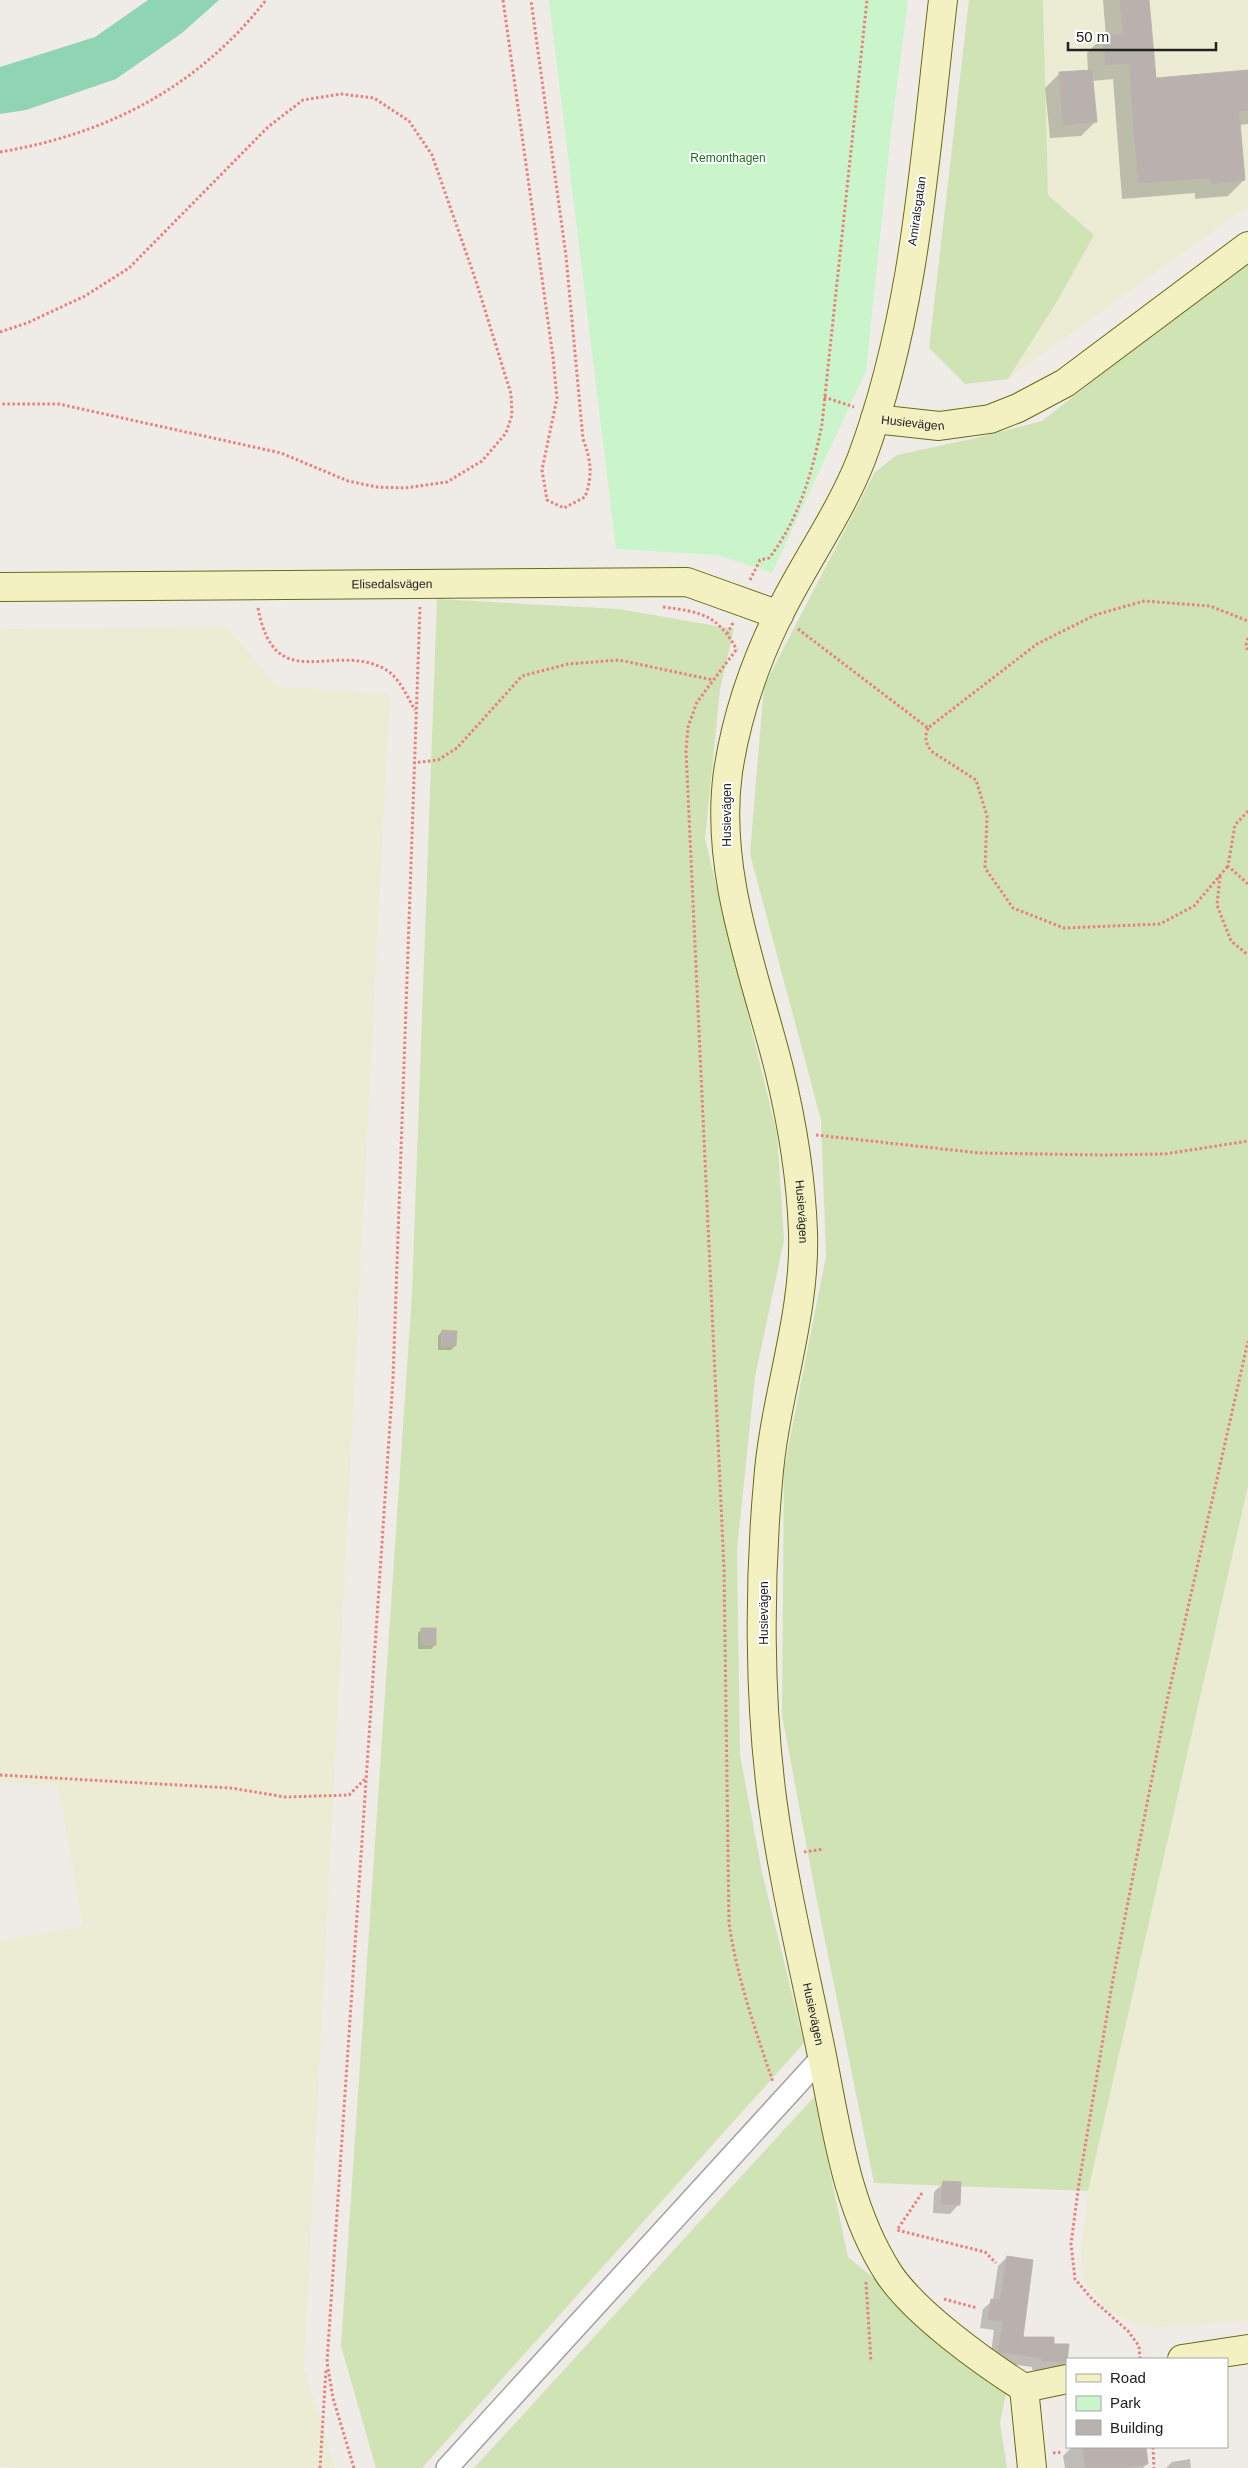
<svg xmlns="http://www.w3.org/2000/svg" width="1248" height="2468" viewBox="0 0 1248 2468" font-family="Arial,sans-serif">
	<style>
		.farmland { fill: #ececd5 }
		.grass { fill: #cfe3b4 }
		.park { fill: #caf4ca }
		.pitch { fill: #8fd5b4 }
		.shadow { fill: #0003 }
		.building { fill: #b8b1ad; stroke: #bfb3ab }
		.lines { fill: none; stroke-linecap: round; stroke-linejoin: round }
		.street-casing { stroke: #a1a1a1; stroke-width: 24 }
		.secondary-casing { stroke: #696c12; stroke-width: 30 }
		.path { stroke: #ea807e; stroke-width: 3; stroke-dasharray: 2.5 2.5; stroke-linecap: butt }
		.street { stroke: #fff; stroke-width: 21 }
		.secondary { stroke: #f3f1c2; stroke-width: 28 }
		.labels { text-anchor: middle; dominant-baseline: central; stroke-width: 4; stroke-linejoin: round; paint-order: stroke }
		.park-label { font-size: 12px; fill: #197319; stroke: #fff }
		.street-label { font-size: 12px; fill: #202020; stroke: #fff }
	</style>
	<rect width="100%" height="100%" fill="#efece7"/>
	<path class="farmland" d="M1043,0h205v208l-8,4 -232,167 86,-144 -46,-40z
		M228,627l48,59 114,8 -86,1675 31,99h-318l-17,-3v-524l83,-15 -25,-140 -58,-4v-1153z
		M1248,1486v835l-93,7 -24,-5 -22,-12 -24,-29 -4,-27 7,-64z"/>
	<path class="grass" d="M969,0h74l5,195 46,40 -35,63 -51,81 -43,5 -36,-36z
		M1248,259v1227l-160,705 -214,-8 -59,-292 -33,-176 2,-246 42,-213 -5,-136 -71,-266 14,-168 111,-214 22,-17 79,-17 66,-17z
		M437,599l182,10 115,20 -14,60 -15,150 72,295 7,106 -29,137 -18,173 3,205 22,117 42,171 -382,425h-46l-35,-122 71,-1052z
		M814,2097l34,160 159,132 -7,33 7,46h-533z"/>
	<path class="park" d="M549,0h359l-17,132 -25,239 -94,202 -54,-18 -102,-6z"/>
	<path class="pitch" d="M148,0h71l-37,33 -66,46 -90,31 -26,4v-47l95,-30z"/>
	<path class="shadow" d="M1103,0h45l7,79 93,-8v53l-9,1 5,55 -16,16 -33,3v-6l-73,6 -9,-120 -21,2 3,41 -14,14 -31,2 -5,-50 14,-14 29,-3 -1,-18 16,-16h3z
		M442,1331l13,15 -4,4h-13v-14z
		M422,1629l13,16 -4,4h-13v-16z
		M944,2183l15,21 -9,10 -17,-1 1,-21z
		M1007,2257l15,81 30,7 15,17 -9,8h-26v-3l-42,-6 4,-31 -14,-2 3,-19 10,-9 5,-34z
		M1072,2447h73l2,17 -4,4h-78l-2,-12z
		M1190,2459l1,9h-25l6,-6z"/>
	<path class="building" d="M1120,0h29l7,78 92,-8v40l-9,1 6,69 -34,4 -1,-6 -72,5 -9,-120 -24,2 -2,-29 20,-2z
		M1092,70l5,52 -34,3 -4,-53z
		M442,1330l15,1 -1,15h-15z
		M421,1628h15v17h-15z
		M943,2181l18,1 -1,23 -19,-1z
		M1007,2256l26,4 -10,77h31v7h15l-2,18 -26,-1v-3l-43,-6 5,-30 -15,-3 3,-20 9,1z
		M1083,2447h63l2,17 -29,4h-34z"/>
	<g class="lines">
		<g class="street-casing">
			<path id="street" d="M447,2468l375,-411"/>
		</g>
		<g class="secondary-casing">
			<g id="secondary">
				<path id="s1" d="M943,0c-18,153 -27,314 -82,460 -22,55 -57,103 -83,156 -24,49 -42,102 -50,156 -14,101 27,201 51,297 13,53 22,108 24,163 3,84 -29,166 -35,250 -9,101 -9,215 4,316 11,83 31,165 48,248 16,78 25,160 69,228 27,40 94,88 135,114"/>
				<path id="s2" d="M875,419l64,7 51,-7 28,-11 47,-25 183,-137"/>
				<path id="s3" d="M0,587l687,-5 92,33"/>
				<path d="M1182,2359l66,-10"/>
				<path d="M1024,2388l8,80"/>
				<path d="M1024,2388l43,-9"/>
			</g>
		</g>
		<path class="path" d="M503,0l50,357 4,41 -15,72 5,30 17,8 21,-11c8,-22 6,-37 -2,-58l-17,-183 -35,-256
			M0,152c108,-18 198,-65 266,-152
			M0,332l27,-9 58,-27 44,-28 139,-141 35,-27 38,-6 33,4 35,23 23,34 44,126 35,113 1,21 -6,18 -24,28 -35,21 -42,6 -28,-1 -29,-6 -67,-28 -222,-49h-59
			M824,397l30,10
			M750,580l10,-20 9,-2c30,-38 44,-88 53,-134l45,-424
			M663,607c38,5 54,7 74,43
			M258,608c17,89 72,34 125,60 16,8 23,27 32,42
			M798,629l130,99 109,-84 58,-29 49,-14 66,5 38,15
			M727,634l6,-11
			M1248,638l-2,7 2,6
			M736,650l-39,52 -9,25 -2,24 38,818 5,354c8,55 26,106 44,159
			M928,728c-4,10 -2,15 3,23l45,29 11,36 -2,52 28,40 51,20 96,-4 34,-18 34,-40
			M413,763l25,-3 19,-12 65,-72 46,-12 51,-4 94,20
			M1248,811l-13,14 -7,41 20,18
			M1220,876l-3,29 14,36 17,14
			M816,1135l164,18 123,2 62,-1 83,-13
			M0,1775l231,13 54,9 64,-2 16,-16
			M804,1852l20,-3
			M922,2193l-25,37 88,22 11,11
			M866,2282l5,80
			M944,2299l33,9
			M1140,2359l-1,-13 -11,-15 -36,-32 -17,-20 -4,-35 8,-61 34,-204 54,-278 81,-360
			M1153,2447l1,21
			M1053,2453l9,-1
			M320,2468l6,-99
			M354,2468l-21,-70 -6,-36 66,-983 27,-772"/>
		<use href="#street" class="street"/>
		<use href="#secondary" class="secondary"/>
	</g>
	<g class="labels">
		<g class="park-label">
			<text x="728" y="158">Remonthagen</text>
		</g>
		<g class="street-label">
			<text transform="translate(917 211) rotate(-82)">Amiralsgatan</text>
			<text stroke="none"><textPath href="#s2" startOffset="38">Husievägen</textPath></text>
			<text stroke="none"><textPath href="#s3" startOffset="392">Elisedalsvägen</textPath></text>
			<text transform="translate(727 815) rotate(-90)">Husievägen</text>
			<text stroke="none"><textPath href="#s1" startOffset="1258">Husievägen</textPath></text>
			<text transform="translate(764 1613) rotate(-90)">Husievägen</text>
			<text stroke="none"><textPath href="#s1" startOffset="2068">Husievägen</textPath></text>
		</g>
	</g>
	<rect x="1066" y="2358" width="162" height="90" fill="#ffffff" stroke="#a6a6a6"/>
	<rect x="1076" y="2374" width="25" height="8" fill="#f3f1c2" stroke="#a6a6a6"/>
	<text x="1110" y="2383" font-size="15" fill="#202020">Road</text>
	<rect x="1076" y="2396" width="25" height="15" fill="#caf4ca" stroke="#a6a6a6"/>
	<text x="1110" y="2408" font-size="15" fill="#202020">Park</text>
	<rect x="1076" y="2420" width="25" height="15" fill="#b8b1ad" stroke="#a6a6a6"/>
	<text x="1110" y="2433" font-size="15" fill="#202020">Building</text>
	<path d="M1068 42v8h148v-8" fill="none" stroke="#202020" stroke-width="2.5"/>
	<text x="1076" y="42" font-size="15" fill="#202020" stroke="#ffffff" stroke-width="4" paint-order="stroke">50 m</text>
</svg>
